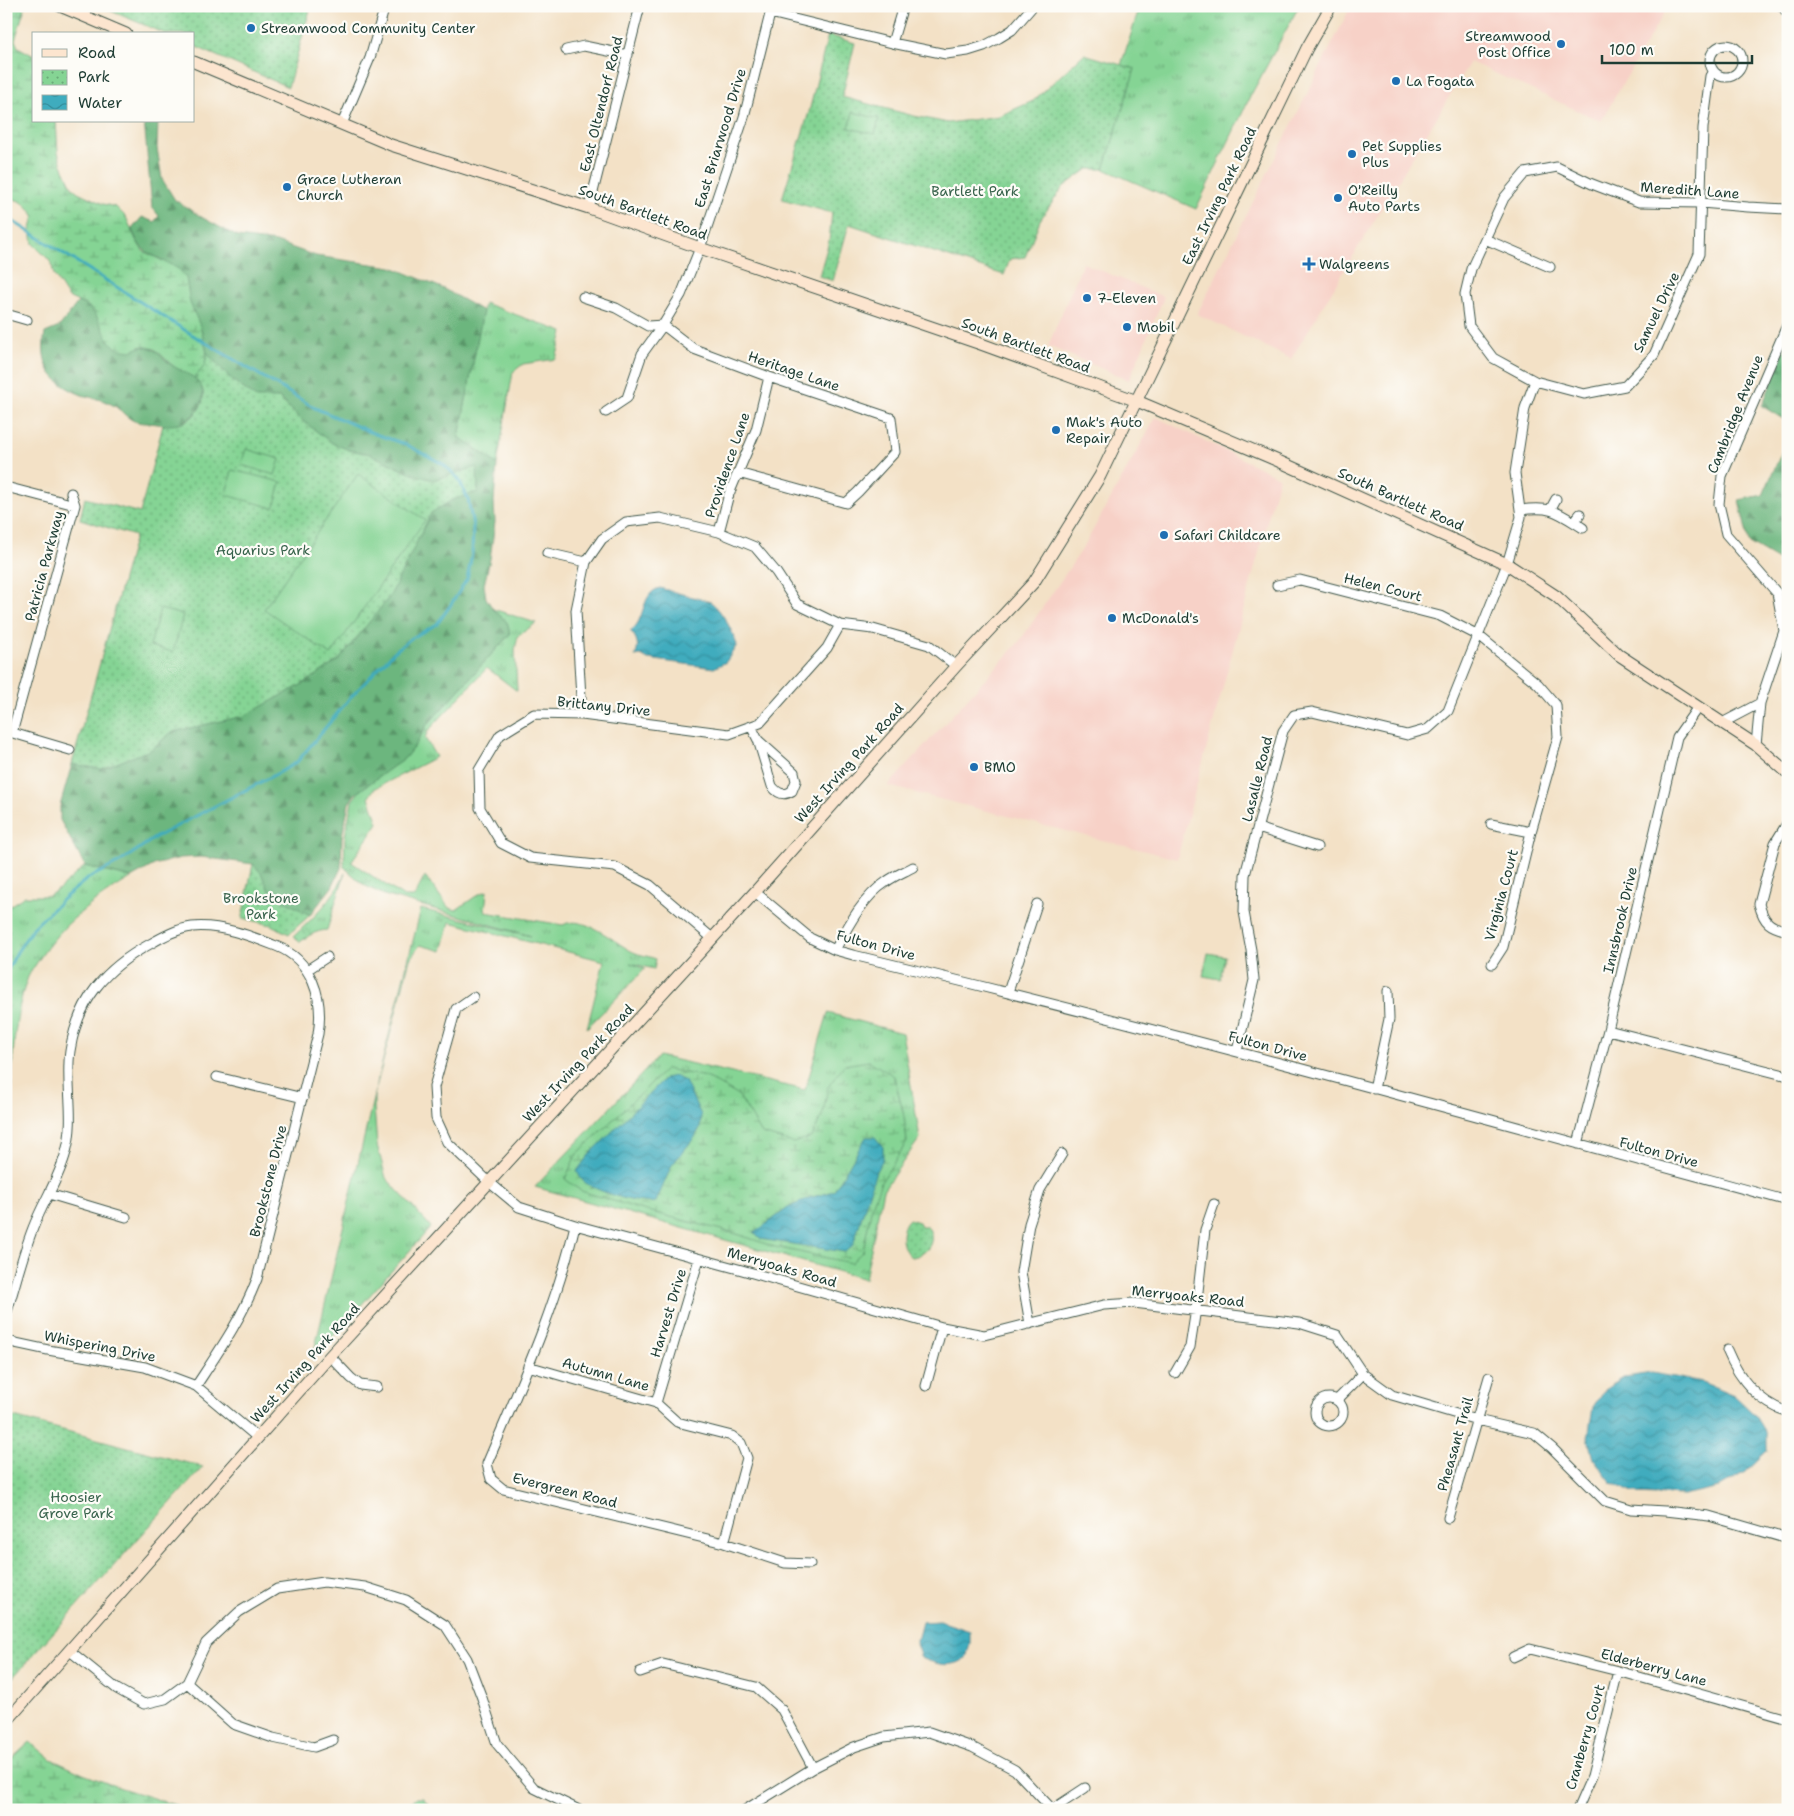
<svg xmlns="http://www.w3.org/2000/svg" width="1794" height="1816" viewBox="0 0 1794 1816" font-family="'Shantell Sans',sans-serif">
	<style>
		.built { fill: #f7d1c7 }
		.grass { fill: url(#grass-tufts); stroke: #528864 }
		.forest { fill: url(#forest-firs); stroke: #467a59 }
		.wetland { fill: url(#wetland-marsh); stroke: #528864 }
		.park { fill: url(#park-dots); stroke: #528864 }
		.pitch { fill: #85d494; stroke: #528864 }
		.water { fill: url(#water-waves); stroke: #2f7479 }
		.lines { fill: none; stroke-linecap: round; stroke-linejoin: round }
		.stream { stroke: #3facbe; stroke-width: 3 }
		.street-casing { stroke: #3f564a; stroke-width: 11 }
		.secondary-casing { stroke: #3f564a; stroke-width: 13 }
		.street { stroke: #fff; stroke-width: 9 }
		.secondary { stroke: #fce5cf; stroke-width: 11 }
		.poi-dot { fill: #1f6fb2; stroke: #fdfcf7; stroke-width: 2 }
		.labels { text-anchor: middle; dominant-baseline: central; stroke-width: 4.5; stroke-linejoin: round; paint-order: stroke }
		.poi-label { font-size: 14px; fill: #1f3d34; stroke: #fdfcf7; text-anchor: start }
		.street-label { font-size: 14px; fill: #1f3d34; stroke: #fdfcf7 }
		.park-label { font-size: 14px; fill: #38634c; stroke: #fdfcf7 }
	</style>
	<defs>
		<pattern id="grass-tufts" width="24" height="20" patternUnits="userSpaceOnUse" patternTransform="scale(1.25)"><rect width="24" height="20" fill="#85d494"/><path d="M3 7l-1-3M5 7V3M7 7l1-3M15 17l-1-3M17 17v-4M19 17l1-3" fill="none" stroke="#6cad7a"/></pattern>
		<pattern id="forest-firs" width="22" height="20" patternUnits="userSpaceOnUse" patternTransform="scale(1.25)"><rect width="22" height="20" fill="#6cb67e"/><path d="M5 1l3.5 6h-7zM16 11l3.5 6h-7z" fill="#589568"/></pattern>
		<pattern id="wetland-marsh" width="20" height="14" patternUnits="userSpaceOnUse" patternTransform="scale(1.25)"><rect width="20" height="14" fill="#85d494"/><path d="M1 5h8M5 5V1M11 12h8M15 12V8" fill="none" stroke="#6cad7a"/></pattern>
		<pattern id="park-dots" width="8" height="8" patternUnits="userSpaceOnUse" patternTransform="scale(1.25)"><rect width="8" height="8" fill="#85d494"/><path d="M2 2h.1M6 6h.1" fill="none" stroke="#6cad7a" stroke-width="1.8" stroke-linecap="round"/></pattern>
		<pattern id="water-waves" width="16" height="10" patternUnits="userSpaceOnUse" patternTransform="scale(1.25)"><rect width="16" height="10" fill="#3facbe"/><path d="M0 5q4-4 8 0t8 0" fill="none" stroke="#348d9b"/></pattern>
	</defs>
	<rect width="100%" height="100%" fill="#fdfcf7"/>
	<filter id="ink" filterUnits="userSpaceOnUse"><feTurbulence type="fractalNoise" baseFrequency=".02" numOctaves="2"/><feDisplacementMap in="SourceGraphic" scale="10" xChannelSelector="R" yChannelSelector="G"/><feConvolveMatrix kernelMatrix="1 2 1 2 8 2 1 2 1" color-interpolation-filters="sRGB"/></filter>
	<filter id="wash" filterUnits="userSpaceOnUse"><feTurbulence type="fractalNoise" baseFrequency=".0096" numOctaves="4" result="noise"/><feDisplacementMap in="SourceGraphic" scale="20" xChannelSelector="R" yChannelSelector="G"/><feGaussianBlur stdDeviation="1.12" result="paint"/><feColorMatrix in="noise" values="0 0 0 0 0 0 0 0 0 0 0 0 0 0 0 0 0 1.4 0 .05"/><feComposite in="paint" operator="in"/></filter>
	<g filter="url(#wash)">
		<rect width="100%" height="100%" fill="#f3e1c6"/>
		<path class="built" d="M1351,6h317l-67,115 -131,-59 -179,297 -94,-45z
			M1083,263l81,34 -35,83 -81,-34z
			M1156,417l123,60 -102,382 -289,-73 131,-144 64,-94z"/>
		<path class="grass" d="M1140,6h159l-48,89 -55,114 -92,-40 30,-100 -13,-4z
			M484,303l79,29 -7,27 -33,5 -10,8 -16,92 -38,-27z
			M493,609l43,14 -18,13 -3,14 2,41 -30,-23 -59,63 -3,7 11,19 -62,32 -5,8 9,26 -27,39 53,35h10l11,-21 24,32 7,2 23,-16 8,-3 -2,21 78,13c20,-12 52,18 70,27 7,3 15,4 23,7l-2,10 -24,-6 15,6 -58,59 17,-67 -154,-39 -8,29 -22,-6 -10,14 -36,136v12l3,38 9,33 45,49 -119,133 62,-265 47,-186 110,27 -147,-41 -20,-10 -20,-18 1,-31 7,-35 9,-12 55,-45 10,-18 84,-92z
			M85,866l46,12c-37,22 -69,45 -93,83 -3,5 -8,11 -10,16 -17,45 -15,97 -19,144l-3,11v-224l19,-12h23l11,-7z
			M345,873l-18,57c-11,1 -18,5 -27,12l-7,-5c20,-19 41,-38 52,-64z
			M828,1013l74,20 18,105 -37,52 -18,89 -330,-92 124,-131 146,34z"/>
		<path class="forest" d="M144,121h14l-1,27 5,31 13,21 28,18 35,19 38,5 40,14 76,11 50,21 41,23 -24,126 38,27 -3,37 1,21 -5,37 -6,26 2,13 7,11 14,13 3,12 -84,92 -10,18 -11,14 -50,36 -6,9 -7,33 -1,32 -9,19 -22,28 -37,-20 -5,-7 -7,-15 -8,-9 -52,-7 -21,1 -26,7 -23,13 -46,-12 -25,-46v-14l12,-42 29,5 49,-19 22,-18 72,-16 57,-31 38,-25 51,-64 41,-83 21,-13 26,-8 -1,-25 -44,13 -24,-7 -39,-19 -21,-4 -17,-7 -28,-21 -24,-24h-24l-24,-18 -25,-27 -7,-27 -10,-23 -4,-25c-6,-5 -12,-11 -19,-15 -21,-13 -25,-8 -35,-34l10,-12 12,5 5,-6 -7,-9z
			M78,302c4,2 8,3 11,5 13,11 13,30 28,40 10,7 19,-2 29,0 13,2 16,12 27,19 7,5 17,7 23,13 19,20 -5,46 -27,47 -4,0 -8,-2 -11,-2 -11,-2 -20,1 -29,-6 -7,-5 -11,-11 -18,-14 -9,-5 -20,-6 -29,-9 -30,-12 -43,-29 -37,-62l14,-6z
			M1788,341v81l-26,-16z
			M1788,438v128l-39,-23 -10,-43 24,-5z"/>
		<path class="wetland" d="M6,6l19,1 -10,33 3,7 16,9v65h22l2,31 4,13 10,22 6,5 25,12 13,3 10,10 10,23 7,11 36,18 7,9 4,25 10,23 7,27 -2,12 -10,13 -22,-12 -18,-17 -13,-3 -11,5 -13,-2 -9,-8 -12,-24 -8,-10 -21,-10 -14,-22 -3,-13 -18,-18 -2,-15 3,-14c-8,-11 -14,-17 -28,-16z
			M869,1061l25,15 10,40 3,26 -26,40 -9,24 -9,45 -12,12 -76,-16 -38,-13 -94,-24 -62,-19 -16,-12 11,-24 90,-86 40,8 33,19 23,38 31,9 19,-6 11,-24 5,-26 16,-22z
			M30,1742l21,17 32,15 32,12 76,24h-185v-46z"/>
		<path class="park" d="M99,6h212l-23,81 -94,-41v-12h-28z
			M828,35l27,8 -13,54 72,19 34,7 51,-7 34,-15 51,-47 51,15 -31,100h-16l-25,18 -23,33 -15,37 -15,2 -6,16 -155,-51 -16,57 -14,-5 10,-35 3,-28 -50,-14 27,-87z
			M207,353l25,27 24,18h23l25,24 28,21 17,7 21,4 39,19 24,7 44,-13 1,25 -26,8 -21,13 -41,83 -51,64 -38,25 -57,31 -72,16 -22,18 -49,19 -29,-5 63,-228 -55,-17 5,-21 55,15 23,-88c5,0 11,0 16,-1 14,-3 29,-21 23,-36 -1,-3 -5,-7 -7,-10l10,-13z
			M253,864l8,9 7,15 5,7 37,20 -21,19 -18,-9 -29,-7z
			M909,1219l10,3 2,4h6c11,14 0,30 -16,31 -11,-8 -12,-29 -2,-38z
			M6,1415l197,52 -197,218z
			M416,1798h7l10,12h-34z"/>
		<path class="pitch" d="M853,112l26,7 -4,15 -26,-6z
			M246,449l34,10 -5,16 -34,-10z
			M232,470l49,12 -7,26 -48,-13z
			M358,474l67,46 -94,135 -67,-46z
			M160,609l23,6 -10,37 -23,-6z
			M1208,953l17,3 -5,23 -17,-3z"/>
		<path class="water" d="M660,588l51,14c12,10 21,28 26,43l-11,17 -12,6 -66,-9 -7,-4 -6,1c5,-9 2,-19 -5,-25 16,-9 10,-38 30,-43z
			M674,1076l11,5 7,15 9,19 -1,13 -5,9 -23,28 -16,37c-18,3 -59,-10 -73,-21 -3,-3 -4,-6 -6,-10l11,-15 77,-78z
			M866,1137h9l8,10v12l-7,12 -23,74 -8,7 -85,-13 -6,-6 34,-25 21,-10 25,-7z
			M1652,1373l51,9 31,13 22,21 11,18v17l-21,20 -27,16 -35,8 -51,-2 -21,-10 -18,-24 -6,-22 5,-30 11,-17 21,-13z
			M940,1621l30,10v12l-4,16c-19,9 -26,6 -45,-1l-5,-14 6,-22z"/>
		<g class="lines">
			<path class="stream" d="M6,217l185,117 124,74 60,26 30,10 38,20 15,14 10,21 5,27 -1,28 -5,25 -17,27 -13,18 -27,15 -16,13 -44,46 -53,64 -15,9 -126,66 -36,25 -33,17 -23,19 -31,30 -16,24 -11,21"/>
		</g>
	</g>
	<g filter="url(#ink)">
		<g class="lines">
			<g class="street-casing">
				<path id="street" d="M1782,6l6,8
					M770,13l122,30 54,11 22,-3 16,-5 15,-8 13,-8 21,-24
					M892,43l11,-37
					M1710 61a16 16 0 1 1 32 0a16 16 0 1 1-32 0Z
					M566,50l18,-4 44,9
					M342,124l28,-66 15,-52
					M589,208l51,-202
					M1485,239l65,28
					M583,297l33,11 32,18 15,-1 31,24 75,28 122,41 4,34 -37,40 -12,11 -108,-30
					M6,314l21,6
					M1535,381l-42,-23 -24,-32 -4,-32 6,-25 33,-71 21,-25 32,-6 35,17 47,18 62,1 47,4 40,2
					M606,412l21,-14 15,-44 21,-29 18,-30 19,-47 44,-131 28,-111
					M6,487l69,18
					M1520,510c32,-4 36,1 63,18
					M1550,510l6,-11
					M1574,522l6,-8
					M719,532l10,-38 27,-64 13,-53
					M547,553l39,9
					M1277,585l23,-5 140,36 39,20 59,48 18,21 2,32 -27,95 -28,115 -11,17
					M582,715l-6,-105 10,-48 16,-23 24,-17 34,-4 59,14 36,15 21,25 21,32 43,21 33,4 56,16 27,21
					M1722,723l38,-20
					M751,726l7,14 14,46c6,8 12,10 20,5l4,-10 -2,-9 -36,-32
					M6,731l64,19
					M12,733l63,-228 -4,-12
					M1756,745l4,-42 24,-72 -7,-38 -51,-59 -7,-30 3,-28 66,-153
					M1788,822l-13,21 -16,61c5,19 11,23 29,27
					M1491,824l40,8
					M1258,828l59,19
					M755,892l55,46 25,12 18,5c314,75 624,161 935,246
					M712,938l-62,-53 -35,-18 -85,-9 -29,-15 -21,-35 -1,-38 21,-35 34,-21 48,1 147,19 31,-11 67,-75 13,-23
					M835,950c13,-24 28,-53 51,-68 8,-6 18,-10 27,-15
					M307,970l20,-13
					M1008,992l29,-88
					M473,997l-17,12 -22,78 2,31 11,24 42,40 30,25 56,18 167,45 200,57 42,8 120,-30 30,-2 165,20 38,12 26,39 29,21 85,25 57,13 18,15 53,53 26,8 34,2 44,5 79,23
					M1608,1030l180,46
					M1237,1051l17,-71 -3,-30 -7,-38 1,-37 38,-144 11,-16 18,-3 95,23 21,-6 20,-18 59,-147 14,-47 -6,-44 10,-65 10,-27 49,13 41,-8 29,-31 45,-101 4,-126 7,-52 4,-4
					M217,1077l86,21
					M1374,1089l15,-70 -1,-28
					M1578,1144l30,-114 69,-293 21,-30
					M49,1194l77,23
					M575,1225c-19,83 -55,161 -88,239l4,15 12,10 221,54 61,20 25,1
					M6,1315c9,-29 16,-59 27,-87 10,-26 26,-49 33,-76 10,-35 -1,-67 4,-101 8,-52 36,-83 80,-107 14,-8 27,-15 42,-17 27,-3 59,9 84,19 36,14 48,52 42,88l-61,245c-15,39 -38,72 -61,107
					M1030,1324l-9,-52 8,-48 11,-34 22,-36
					M6,1341l42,9 97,17 51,19 62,52
					M1727,1350c12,29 30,52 61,62
					M330,1356l21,22 9,7 17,2
					M528,1366l128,37 21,19 55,14 9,7 6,15 -23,85
					M1175,1373l15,-26 6,-38 9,-79 9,-26
					M926,1386l16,-59
					M1315 1412a14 14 0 1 1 28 0a14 14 0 1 1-28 0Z
					M1337,1400l26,-26
					M656,1403l43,-144
					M1448,1518l41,-141
					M70,1651l47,38 27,15 21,-5 22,-16 19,-40 33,-31 38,-23 47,-7 41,5 41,13 39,25 22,34 15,39 15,46 37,44 45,22
					M1513,1657l17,-8 88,22 170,48
					M640,1672l23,-8 93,23 26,23 31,58
					M187,1683l46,41 40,14 41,9 19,-7
					M1053,1809l32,-21
					M745,1810l68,-42 41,-21 30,-10 45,-5 43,15 43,23 38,40
					M1577,1810l15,-34 26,-105"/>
			</g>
			<g class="secondary-casing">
				<path id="secondary" d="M60,6l66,28
					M194,62l197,83 198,63 111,40 281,96 156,57 139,59 231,104 49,32 63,59 137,90 32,28
					M6,1722l324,-366 425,-464 201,-226 78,-84 66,-106 207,-428 24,-42"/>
			</g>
			<use href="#street" class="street"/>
			<use href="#secondary" class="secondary"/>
		</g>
	</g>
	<g class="poi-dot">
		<circle cx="251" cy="28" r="5"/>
		<circle cx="1561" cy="44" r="5"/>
		<circle cx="1396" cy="81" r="5"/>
		<circle cx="1352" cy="154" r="5"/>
		<circle cx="287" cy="187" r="5"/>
		<circle cx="1338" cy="198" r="5"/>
		<path d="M1306.5 256.5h5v5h5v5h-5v5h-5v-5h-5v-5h5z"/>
		<circle cx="1087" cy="298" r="5"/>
		<circle cx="1127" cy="327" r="5"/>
		<circle cx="1056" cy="430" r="5"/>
		<circle cx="1164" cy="535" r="5"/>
		<circle cx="1112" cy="618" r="5"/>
		<circle cx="974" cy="767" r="5"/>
	</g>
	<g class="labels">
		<g class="poi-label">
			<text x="261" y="28">Streamwood Community Center</text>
			<text x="1551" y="36" text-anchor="end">Streamwood<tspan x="1551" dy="16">Post Office</tspan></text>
			<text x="1406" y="81">La Fogata</text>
			<text x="1362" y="146">Pet Supplies<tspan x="1362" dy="16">Plus</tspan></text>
			<text x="297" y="179">Grace Lutheran<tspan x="297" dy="16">Church</tspan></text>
			<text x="1348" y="190">O'Reilly<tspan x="1348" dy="16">Auto Parts</tspan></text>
			<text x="1319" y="264">Walgreens</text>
			<text x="1097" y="298">7-Eleven</text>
			<text x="1137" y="327">Mobil</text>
			<text x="1066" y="422">Mak's Auto<tspan x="1066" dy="16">Repair</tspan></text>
			<text x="1174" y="535">Safari Childcare</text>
			<text x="1122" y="618">McDonald's</text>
			<text x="984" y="767">BMO</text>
		</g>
		<g class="street-label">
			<text transform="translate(601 104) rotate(-76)">East Oltendorf Road</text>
			<text transform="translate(720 138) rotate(-73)">East Briarwood Drive</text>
			<text transform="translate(1690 190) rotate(4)">Meredith Lane</text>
			<text transform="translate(1219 196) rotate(-64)">East Irving Park Road</text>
			<text transform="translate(643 212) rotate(20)">South Bartlett Road</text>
			<text transform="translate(1656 312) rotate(-64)">Samuel Drive</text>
			<text transform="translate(1026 345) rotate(20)">South Bartlett Road</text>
			<text transform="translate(794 371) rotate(19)">Heritage Lane</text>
			<text transform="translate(1735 414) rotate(-68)">Cambridge Avenue</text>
			<text transform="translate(727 465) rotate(-71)">Providence Lane</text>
			<text transform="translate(1401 499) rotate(24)">South Bartlett Road</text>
			<text transform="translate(44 566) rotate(-75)">Patricia Parkway</text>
			<text transform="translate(1383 587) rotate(14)">Helen Court</text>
			<text transform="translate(604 706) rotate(6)">Brittany Drive</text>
			<text transform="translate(849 763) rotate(-48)">West Irving Park Road</text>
			<text transform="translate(1257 779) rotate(-76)">Lasalle Road</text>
			<text transform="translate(1501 895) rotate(-75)">Virginia Court</text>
			<text transform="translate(1620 920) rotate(-77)">Innsbrook Drive</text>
			<text transform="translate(876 945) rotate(15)">Fulton Drive</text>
			<text transform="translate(1268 1046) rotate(15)">Fulton Drive</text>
			<text transform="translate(578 1063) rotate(-47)">West Irving Park Road</text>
			<text transform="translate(1659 1152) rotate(15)">Fulton Drive</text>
			<text transform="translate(268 1181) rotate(-76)">Brookstone Drive</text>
			<text transform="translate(782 1267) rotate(16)">Merryoaks Road</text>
			<text transform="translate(1188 1296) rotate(6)">Merryoaks Road</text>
			<text transform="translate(668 1313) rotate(-73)">Harvest Drive</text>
			<text transform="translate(100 1346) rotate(11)">Whispering Drive</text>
			<text transform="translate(305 1363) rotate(-48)">West Irving Park Road</text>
			<text transform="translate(606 1374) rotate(16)">Autumn Lane</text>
			<text transform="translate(1455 1444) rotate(-74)">Pheasant Trail</text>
			<text transform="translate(565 1490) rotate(14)">Evergreen Road</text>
			<text transform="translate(1654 1667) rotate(15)">Elderberry Lane</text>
			<text transform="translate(1585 1737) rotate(-74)">Cranberry Court</text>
		</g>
		<g class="park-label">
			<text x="975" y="191">Bartlett Park</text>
			<text x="263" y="550">Aquarius Park</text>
			<text x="261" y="898">Brookstone<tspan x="261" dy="16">Park</tspan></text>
			<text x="76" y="1497">Hoosier<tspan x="76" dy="16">Grove Park</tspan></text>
		</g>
	</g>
	<rect width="1794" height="1816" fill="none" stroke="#fdfcf7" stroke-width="25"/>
	<rect x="32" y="32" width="162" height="90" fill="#fdfcf7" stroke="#a4b0a9"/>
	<rect x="42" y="49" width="25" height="8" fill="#fce5cf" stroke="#a4b0a9"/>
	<text x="78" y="58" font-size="15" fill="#1f3d34">Road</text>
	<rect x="42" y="70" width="25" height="15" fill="url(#park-dots)" stroke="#a4b0a9"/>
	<text x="78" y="82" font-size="15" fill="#1f3d34">Park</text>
	<rect x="42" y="95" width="25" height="15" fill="url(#water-waves)" stroke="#a4b0a9"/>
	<text x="78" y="108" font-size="15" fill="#1f3d34">Water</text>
	<path d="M1602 55v8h150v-8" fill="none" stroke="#1f3d34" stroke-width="2.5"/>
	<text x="1609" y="55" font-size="15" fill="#1f3d34" stroke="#fdfcf7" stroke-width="4" paint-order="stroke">100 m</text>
</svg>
